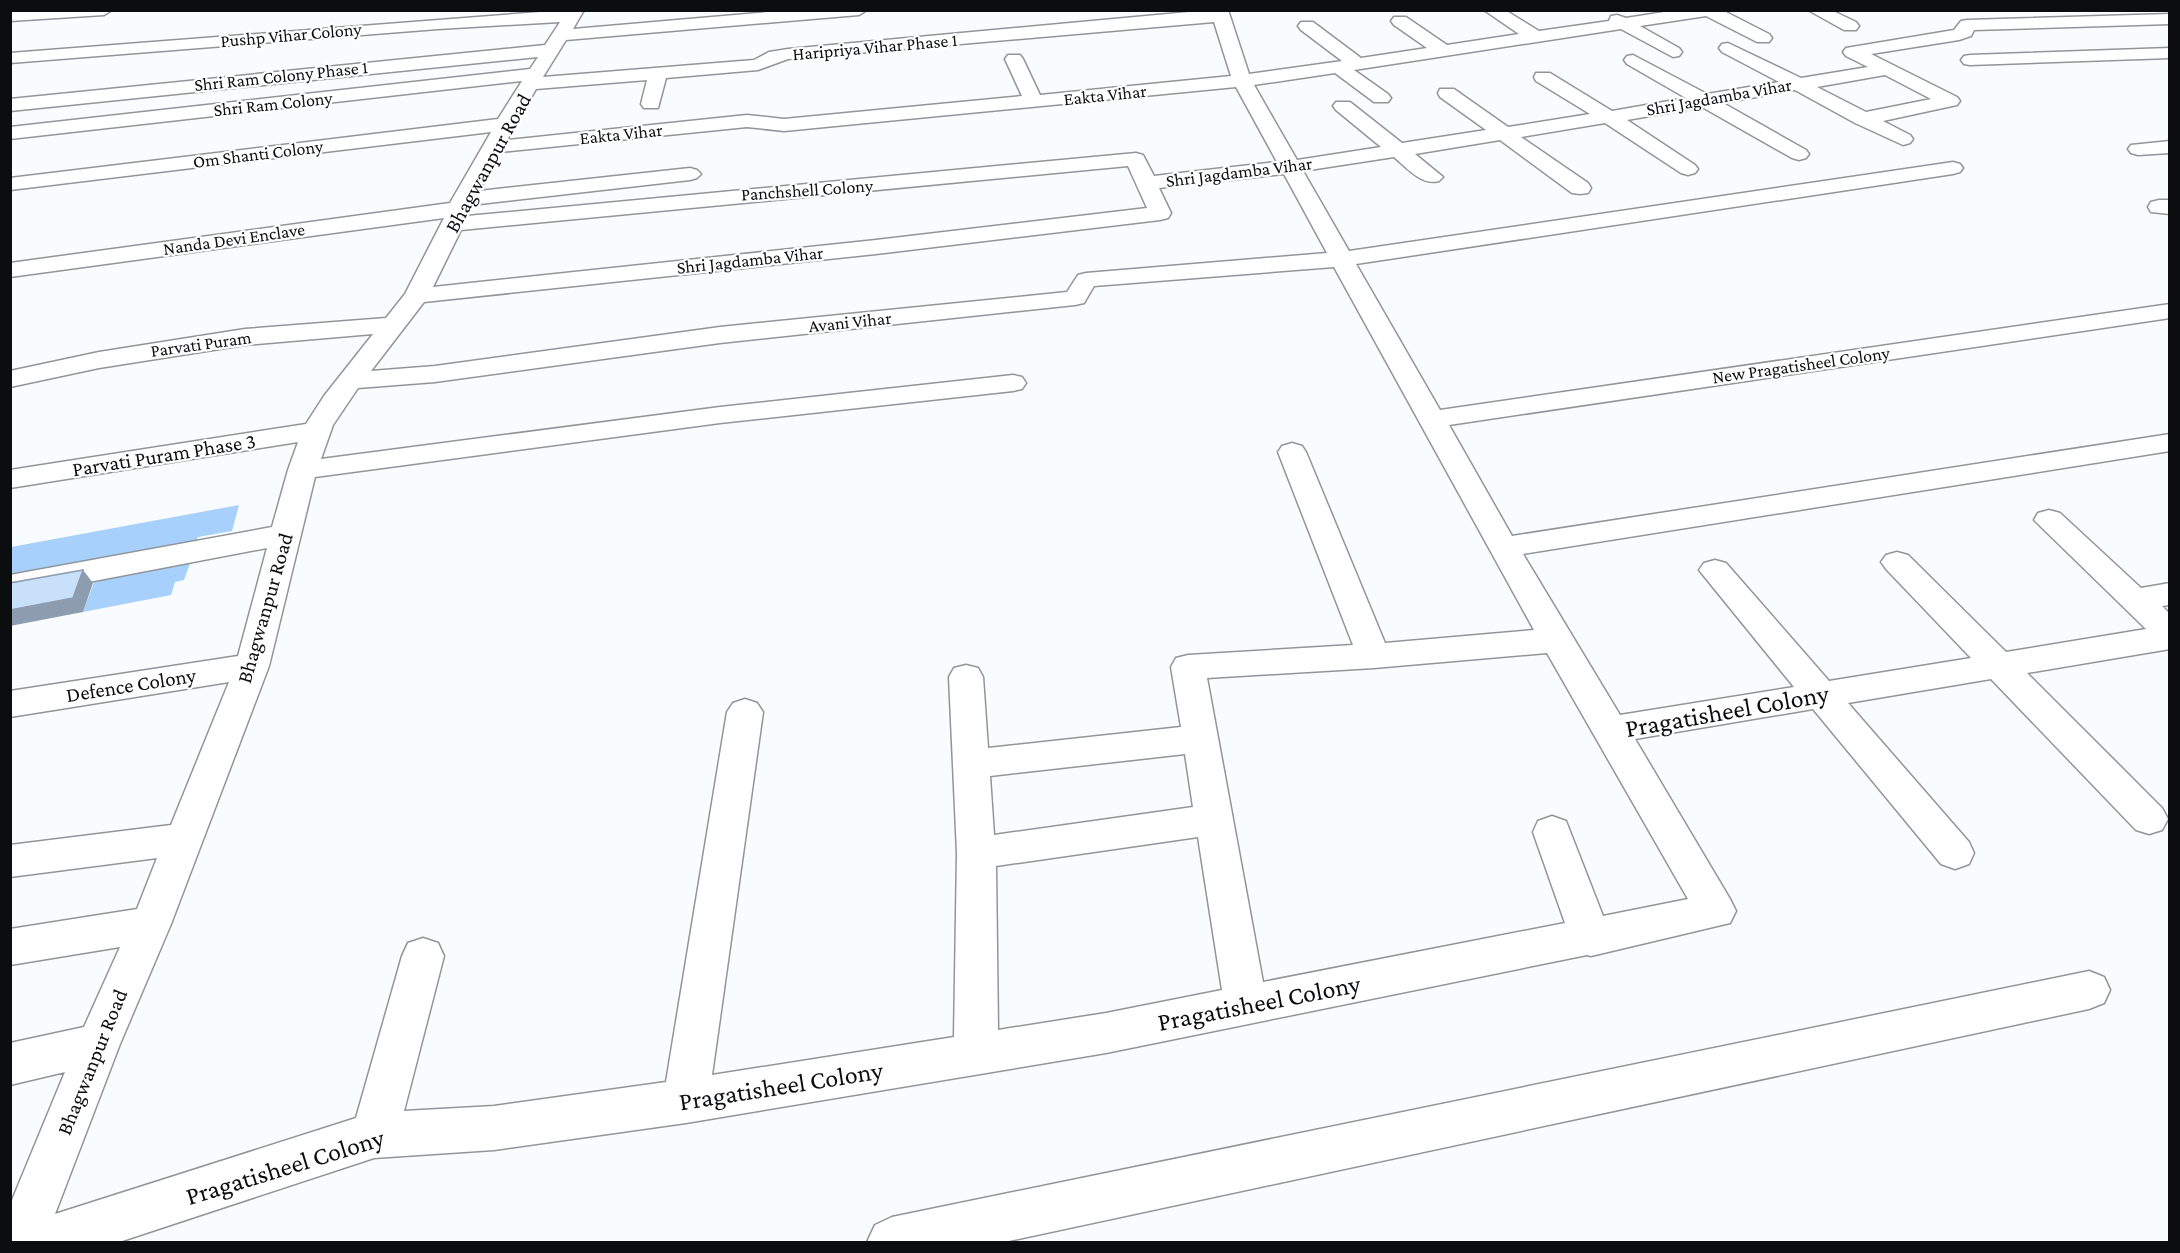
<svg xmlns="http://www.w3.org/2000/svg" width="2180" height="1253" viewBox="0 0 2180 1253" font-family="'Crimson Pro',serif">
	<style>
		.green { fill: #a8d0fc }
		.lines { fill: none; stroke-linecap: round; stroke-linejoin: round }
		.minor-casing { stroke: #91959a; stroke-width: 3 }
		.minor { fill: #fff; fill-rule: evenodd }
		.shaded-wall { fill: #8d9daf }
		.building { fill: #c9e0fa; stroke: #8d9daf; stroke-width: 1.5 }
		.labels { text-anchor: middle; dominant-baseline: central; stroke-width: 4.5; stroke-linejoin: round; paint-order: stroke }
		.far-street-label { font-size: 18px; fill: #0c0d0f; stroke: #fff }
		.street-label { font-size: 21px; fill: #0c0d0f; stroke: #fff }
		.near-street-label { font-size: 26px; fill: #0c0d0f; stroke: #fff }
	</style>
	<rect width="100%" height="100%" fill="#f9fcff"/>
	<path class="green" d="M239,505l-7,26 -34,6 -3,7 -184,36v-33z
		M192,558l-8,22 -9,2 -4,13 -88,17 14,-38z"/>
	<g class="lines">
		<g class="minor-casing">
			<path id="minor" d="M112,10l-8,5 -94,6v-10z
				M567,10h17l-11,19 219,-19h75l-8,5 -293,25 -23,37 211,-17 15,-8 19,-3 423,-39h17l21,64 93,-13 -41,-31 -3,-4 3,-4h12l48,36 66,-10 -33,-23 -3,-4 3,-4h12l41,28 72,-11 -35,-24h21l34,21 70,-10 2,-5 6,-1 9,3 51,-8h45l47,24 3,4 -3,4h-12l-51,-26 -66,10 39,22 3,4 -3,4 -6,1 -52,-28 -267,41 34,24 3,4 -3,4h-14l-39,-29 -81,12 43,75 84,-13 -45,-37 -3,-4 3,-4h14l52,41 84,-13 -46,-33 -2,-4 2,-4h14l54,38 82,-13 -54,-33 -2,-4 2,-4h14l62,38 74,-13 -59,-34 -3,-4 3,-4 6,-1 74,39 72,-12 -57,-30 -3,-4 3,-4 6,-1 73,35 67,-11 -22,-11 -3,-4 3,-4 108,-18 7,-9 6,-1 203,-6v10l-196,6 -3,6 -12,4 -88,14 86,43 3,4 -3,4 -74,16 27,14 3,4 -3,4 -7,2 -48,-22 -60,-33 -72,13 83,47 3,4 -3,4 -7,2 -7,-2 -90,-51 -75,13 68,45 3,4 -3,4 -7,2 -7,-2 -76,-50 -84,14 67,46 3,5 -3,5 -8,1 -8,-1 -72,-53 -85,14 28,23 -4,4c-17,5 -32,-13 -45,-24l-91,14 46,80 604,-89 7,2 3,4 -3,4 -7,2 -597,90 84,146 730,-106v14l-721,107 63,111 658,-102v17l-647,103 97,161 174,-28 -95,-117 5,-7 11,-3 11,3 103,118 142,-23 -85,-89 -5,-7 5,-7 11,-3 11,3 98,97 140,-23 -112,-109 4,-7 11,-3 11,3 81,75 29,-5v22l-8,1 8,8v35l-143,24 135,135 6,11 -6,11 -13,4 -13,-4 -145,-151 -143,24 121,139 5,11 -5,11 -14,5 -14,-5 -128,-155 -178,30 95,160 6,12 -6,12 -139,33 -4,-1 -481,98 -420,70 -192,27 -120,8 -255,84h-109v-37l55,-133 -55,13v-42l74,-16 36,-80 -110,18v-36l127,-20 20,-51 -147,19v-32l161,-20 58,-143 -219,35v-26l228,-35 29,-108 -257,49v-22l262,-48 16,-57 10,-28 -288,46v-18l296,-46 18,-28 49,-62 -128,11 -146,23 -89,19v-16l89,-19 146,-23 141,-11 19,-24 39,-76 -434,59v-14l440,-60 41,-71 -481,58v-12l488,-59 24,-38 -512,58v-12l520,-58 8,-12 -528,54v-12l535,-54 15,-23 -122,7 -428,34v-10zM1214,22l17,54 -191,19 -17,-36 -3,-4h-12l-3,4 17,37 -238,23 -37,-4 -240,25 29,-51 111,-9 -6,24 3,4h14l8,-30 92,-8 30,-11zM1885,75l46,24 -65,13 -49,-25zM1236,87l41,75 -123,14 -11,-21 -7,-2 -669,63 4,-11 219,-25 7,-2 4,-4 -4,-4 -7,-2 -211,23 21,-39 247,-25 37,4zM1128,166l19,42 -271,32 -443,47 28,-57zM1284,174l43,79 -241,20 -8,2 -11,17 -347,35 -285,39 -64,5 53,-69 452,-48 284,-34 8,-2 3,-5 -12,-25zM1334,267l200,363 -149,13 -79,-191 -4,-6 -10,-3 -10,3 -4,6 75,193 -165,10 -12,3 -5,9 10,60 -193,21 -5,-71 -5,-9 -12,-3 -12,3 -5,9 8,176 -3,184 -242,38 51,-363 -6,-9 -12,-4 -12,4 -6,9 -61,370 -172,24 -90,5 40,-155 -6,-13 -15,-5 -15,5 -6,13 -46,162 -301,96 65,-170 51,-120 98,-258 46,-189 405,-54 293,-32 9,-2 4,-6 -4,-6 -9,-2 -293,32 -399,52 12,-34 25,-37 77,-6 285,-39 355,-38 9,-2 10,-17zM1547,653l141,246 -85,17 -37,-95 -14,-5 -14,5 -5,11 32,91 -302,59 -56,-304 167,-10zM1185,754l8,53 -199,28 -4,-59zM1198,837l24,153 -116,23 -108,17 -2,-164z
				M1808,10h23l25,12 3,4 -3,4h-12z
				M2170,48v10l-200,7 -6,-1 -3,-4 3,-4 6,-1z
				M2170,141v12l-32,2 -7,-2 -3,-4 3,-4z
				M2159,200h11v14l-19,-2 -3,-5 3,-5z
				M2089,971l15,6 6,13 -6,13 -15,6 -1085,233h-137l8,-17 17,-8z"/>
		</g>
		<use href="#minor" class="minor"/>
	</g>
	<path class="shaded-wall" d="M83,570l10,13 -10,29 -73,14v-16z"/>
	<path class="building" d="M83,570l-10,28 -63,12v-27z"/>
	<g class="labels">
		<g class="far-street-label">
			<text transform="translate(291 35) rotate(-5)">Pushp Vihar Colony</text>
			<text transform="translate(875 47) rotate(-5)">Haripriya Vihar Phase 1</text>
			<text transform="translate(281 76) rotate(-6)">Shri Ram Colony Phase 1</text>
			<text transform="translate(1105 95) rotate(-6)">Eakta Vihar</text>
			<text transform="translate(1719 97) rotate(-10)">Shri Jagdamba Vihar</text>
			<text transform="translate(273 104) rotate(-6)">Shri Ram Colony</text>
			<text transform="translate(621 134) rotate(-6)">Eakta Vihar</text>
			<text transform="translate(258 154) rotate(-7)">Om Shanti Colony</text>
			<text transform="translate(1239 172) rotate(-7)">Shri Jagdamba Vihar</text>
			<text transform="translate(807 190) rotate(-4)">Panchshell Colony</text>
			<text transform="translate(234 239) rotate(-8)">Nanda Devi Enclave</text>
			<text transform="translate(750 260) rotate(-6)">Shri Jagdamba Vihar</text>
			<text transform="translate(850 322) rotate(-6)">Avani Vihar</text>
			<text transform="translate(201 344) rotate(-8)">Parvati Puram</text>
			<text transform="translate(1801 365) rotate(-8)">New Pragatisheel Colony</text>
		</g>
		<g class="street-label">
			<text transform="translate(488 163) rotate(-61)">Bhagwanpur Road</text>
			<text transform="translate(164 455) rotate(-9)">Parvati Puram Phase 3</text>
			<text transform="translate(265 608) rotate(-74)">Bhagwanpur Road</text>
			<text transform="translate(131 685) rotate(-9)">Defence Colony</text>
			<text transform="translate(92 1062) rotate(-68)">Bhagwanpur Road</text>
		</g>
		<g class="near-street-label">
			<text transform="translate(1727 711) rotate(-10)">Pragatisheel Colony</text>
			<text transform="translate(1259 1003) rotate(-11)">Pragatisheel Colony</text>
			<text transform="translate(781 1086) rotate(-9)">Pragatisheel Colony</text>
			<text transform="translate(285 1167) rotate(-17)">Pragatisheel Colony</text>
		</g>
	</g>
	<rect width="2180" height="1253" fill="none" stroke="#0c0d0f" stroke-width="24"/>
</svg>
